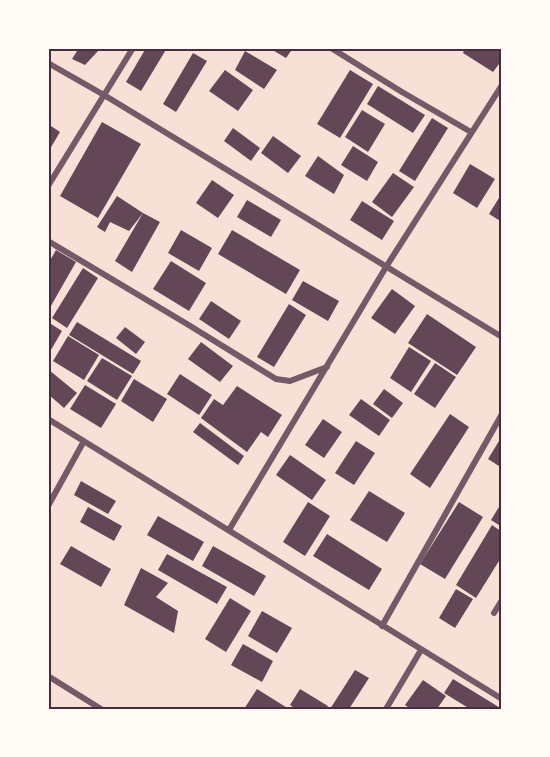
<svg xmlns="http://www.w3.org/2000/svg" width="550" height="757" viewBox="0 0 550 757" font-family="'Times New Roman',serif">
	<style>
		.building { fill: #644757 }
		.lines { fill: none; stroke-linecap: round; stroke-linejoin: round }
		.minor { stroke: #755966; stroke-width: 6 }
		.neatline { fill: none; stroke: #4a2c40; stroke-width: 2 }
	</style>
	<rect width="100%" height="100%" fill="#f7e1d7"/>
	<path class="building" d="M79,48h15l4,3 -13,14 -13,-6z
		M146,48h21l-26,43 -15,-9z
		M269,48h24l-7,10z
		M465,48h37v12l-9,12 -30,-19z
		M245,51l32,19 -13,19 -29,-19z
		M193,53l14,8 -31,51 -13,-8z
		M225,70l28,20 -15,21 -29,-20z
		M350,70l23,14 -33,54 -23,-14z
		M378,86l47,29 -12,18 -46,-29z
		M362,110l23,14 -17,28 -23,-15z
		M432,118l16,10 -33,53 -16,-10z
		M102,122l39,22 -43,74 -38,-22z
		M48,124l12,8 -10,17 -2,-1z
		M233,128l27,20 -9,13 -27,-20z
		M273,136l28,20 -13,17 -27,-20z
		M353,146l25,16 -11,19 -26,-16z
		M318,156l26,19 -10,19 -29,-18z
		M470,164l25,15 -18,29 -24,-15z
		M393,173l21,14 -22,30 -20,-15z
		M212,180l22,15 -16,23 -22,-15z
		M502,193v29l-13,-8z
		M117,196l26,17 -14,18 -19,-9 -5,10 -8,-5z
		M247,200l34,20 -10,17 -34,-20z
		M362,201l32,20 -12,19 -32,-20z
		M143,213l17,9 -28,50 -17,-11z
		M181,230l31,18 -13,23 -31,-18z
		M232,230l68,40 -14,24 -68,-40z
		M56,250l20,12 -28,49v-47z
		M171,261l35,22 -17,28 -36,-22z
		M83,268l15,10 -31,50 -15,-10z
		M303,281l36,20 -11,20 -36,-21z
		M392,289l23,17 -20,28 -24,-16z
		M211,301l30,20 -12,18 -30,-20z
		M289,304l17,11 -32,52 -17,-10z
		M427,314l49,33 -19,28 -49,-32z
		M48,322l14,9 -14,24z
		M77,322l64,39 -8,13 -64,-39z
		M125,327l20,15 -9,12 -20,-16z
		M68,336l31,19 -15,25 -31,-19z
		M201,342l32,24 -13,16 -32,-23z
		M409,347l22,14 -20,31 -21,-14z
		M102,358l30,18 -15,24 -30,-19z
		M435,363l21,14 -21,31 -21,-14z
		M49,370l28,23 -13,15 -16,-14v-22z
		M180,374l32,21 -13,20 -32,-21z
		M134,379l33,20 -14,23 -32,-21z
		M85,385l31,19 -15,24 -31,-19z
		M237,386l45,29 -14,22 -7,-5 -14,20 -46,-34 13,-19 9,6z
		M384,389l19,14 -11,15 -19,-14z
		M361,399l29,21 -11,16 -30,-21z
		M450,414l19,13 -39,61 -20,-14z
		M323,419l19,13 -18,26 -19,-13z
		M200,423l44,33 -6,9 -45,-33z
		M356,441l19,12 -21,32 -19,-12z
		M499,441l3,2v25l-14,-9z
		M290,455l36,25 -14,20 -36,-25z
		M81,481l35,20 -8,13 -34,-19z
		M369,491l36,22 -18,29 -37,-22z
		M308,502l22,14 -25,40 -22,-14z
		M459,502l24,15 -38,62 -25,-15z
		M502,502v25l-11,-7z
		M88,507l34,19 -8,15 -34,-19z
		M158,516l46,26 -11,19 -46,-26z
		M492,525l10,7v24l-26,42 -20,-13z
		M327,534l55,35 -13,21 -56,-34z
		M71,546l40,23 -10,18 -41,-23z
		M213,546l53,30 -12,20 -52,-30z
		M167,554l60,33 -10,17 -59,-34z
		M141,568l27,15 -12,14 22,14 -4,22 -50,-28z
		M456,589l17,10 -18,29 -16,-10z
		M230,598l21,13 -25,41 -21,-13z
		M262,611l30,17 -15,25 -29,-17z
		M243,644l30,17 -11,21 -31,-17z
		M355,670l14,8 -20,31h-19z
		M453,679l49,30h-32l-26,-16z
		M423,680l23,16 -9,13h-26l-6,-4z
		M257,689l32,20h-45z
		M300,689l28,17 -2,3h-30l-6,-4z"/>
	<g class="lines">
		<path class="minor" d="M331,48l71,44 69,40
			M48,63l56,32 398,242
			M48,186l85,-138
			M48,241l139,83 89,55 14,2 37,-14
			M48,419l454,280
			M48,506l36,-65
			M229,530l157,-263 116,-182
			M494,613l8,-13
			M382,626l120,-212
			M48,676l53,33
			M386,709l35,-59"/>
	</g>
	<rect width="550" height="757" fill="none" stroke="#fffaf5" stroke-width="99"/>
	<rect x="50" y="50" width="450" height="658" class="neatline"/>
</svg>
